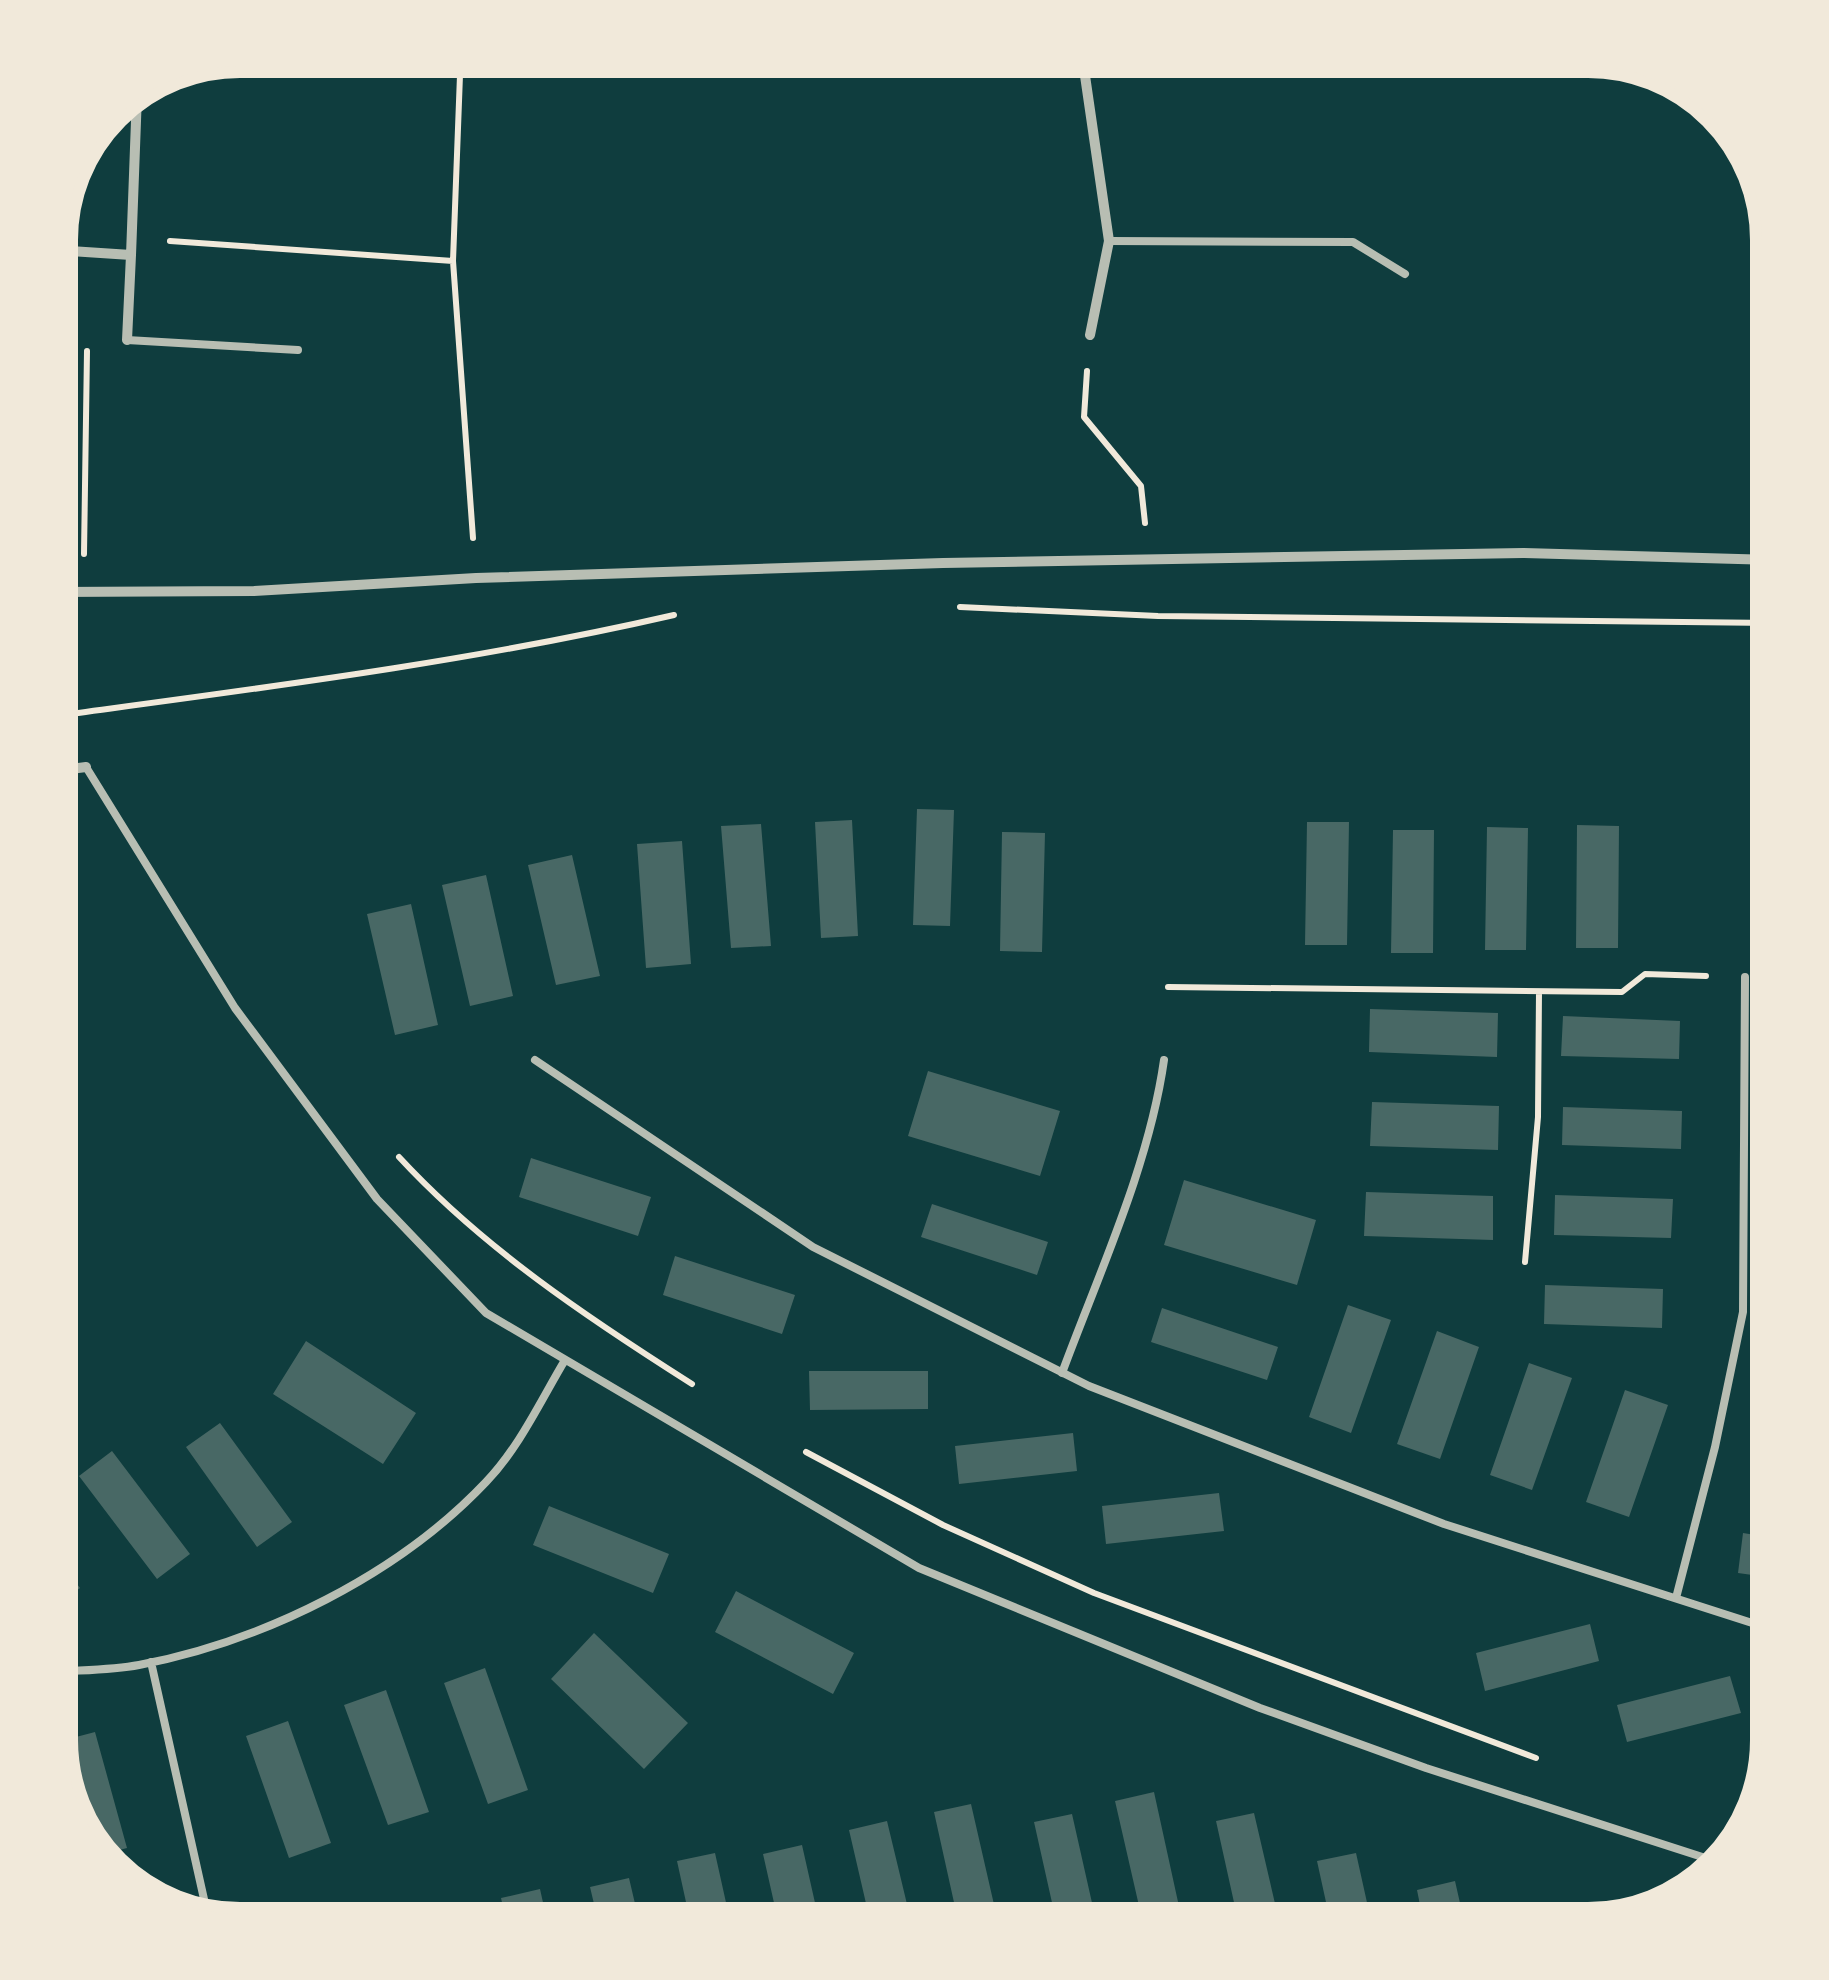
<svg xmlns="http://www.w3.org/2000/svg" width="1829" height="1980" viewBox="0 0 1829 1980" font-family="Barlow,sans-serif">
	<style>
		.building { fill: #486865 }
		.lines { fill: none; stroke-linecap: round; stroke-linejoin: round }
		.path { stroke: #f1e9da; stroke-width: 6 }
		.service { stroke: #b8beb3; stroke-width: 8 }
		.minor { stroke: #b8beb3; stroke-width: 10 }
		.rim { fill: none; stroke: #f1e9da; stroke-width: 12 }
	</style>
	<rect width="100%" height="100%" fill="#0f3d3e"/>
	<path class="building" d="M917,809l37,1 -4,116 -37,-1z
		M852,820l6,116 -37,2 -6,-116z
		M1307,822h42l-2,123h-42z
		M761,824l10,122 -40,2 -10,-122z
		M1577,825l42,1 -1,122h-42z
		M1487,827l41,1 -2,122h-41z
		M1393,830h41l-1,123h-42z
		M1002,832l43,1 -3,119 -42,-1z
		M682,841l9,123 -45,4 -9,-124z
		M572,855l28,121 -44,9 -28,-120z
		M486,875l27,121 -43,10 -28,-121z
		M411,904l27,121 -43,10 -28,-121z
		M1370,1009l128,4 -1,44 -128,-5z
		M1563,1016l117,5 -1,38 -118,-3z
		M928,1071l132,40 -20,65 -132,-40z
		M1372,1102l127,4 -1,44 -128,-4z
		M1563,1107l119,4 -1,38 -119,-4z
		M531,1158l120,39 -13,39 -119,-39z
		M1184,1180l132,40 -19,65 -133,-40z
		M1366,1192l127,4v44l-129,-4z
		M1555,1195l118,4 -2,39 -117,-3z
		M932,1204l116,38 -11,33 -116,-38z
		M675,1256l120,39 -13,39 -119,-39z
		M1545,1285l118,4 -1,39 -118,-4z
		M1348,1305l43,15 -40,113 -42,-16z
		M1162,1308l116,39 -11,33 -116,-38z
		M1437,1331l42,16 -39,112 -43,-15z
		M306,1341l110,72 -33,51 -110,-70z
		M1529,1363l43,15 -40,112 -42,-15z
		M809,1371h119v38l-118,1z
		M1625,1390l43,15 -39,112 -43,-15z
		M220,1423l72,99 -35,25 -71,-100z
		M1073,1433l4,38 -118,13 -4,-38z
		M112,1451l78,103 -33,25 -78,-103z
		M1772,1456h2v25h-6z
		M1219,1493l5,38 -118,13 -4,-38z
		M549,1506l120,48 -16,39 -120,-48z
		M1743,1533l31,5v40l-36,-5z
		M55,1555l25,33 -25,19z
		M736,1591l118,62 -21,41 -118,-62z
		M1590,1624l9,37 -114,30 -9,-38z
		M594,1633l94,90 -44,46 -93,-90z
		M485,1668l43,122 -40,14 -44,-121z
		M1730,1676l11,37 -114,29 -10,-37z
		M386,1690l43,122 -41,13 -44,-120z
		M288,1721l43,122 -42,15 -43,-122z
		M95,1732l32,116 -30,8 -40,-114z
		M1774,1741l-6,22 -4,17 -11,-32z
		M1154,1792l26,119 -38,8 -27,-118z
		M971,1804l27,118 -10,3h-29l-25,-113z
		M1254,1813l26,112h-41l-23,-104z
		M1072,1814l25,111h-40l-23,-103z
		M887,1821l25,104h-41l-22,-95z
		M802,1845l18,80h-41l-16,-71z
		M715,1853l16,72h-40l-14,-64z
		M1356,1853l16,72h-41l-14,-64z
		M629,1878l11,47h-41l-9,-38z
		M1455,1881l10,44h-41l-7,-35z
		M540,1889l8,36h-41l-6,-27z
		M446,1906l3,19h-106v-2z
		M1556,1911l3,14h-41l-2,-6z"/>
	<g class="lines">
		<path class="path" d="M460,75l-7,186 20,277
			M170,241l283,20
			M1087,371l-3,46 57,69 4,37
			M84,554l3,-203
			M960,607l198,9 616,7
			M55,716c207,-28 415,-54 619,-101
			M1168,987l454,5 23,-18 61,2
			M399,1157c84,91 189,161 293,227
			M1525,1262l13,-145 1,-125
			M806,1452l137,73 151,68 442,165
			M1733,1822l17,5"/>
		<path class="service" d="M1109,241l244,1 52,32
			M127,340l171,10
			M86,767l149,241 142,191 109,114 433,255 341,140 166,60 295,95
			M535,1060l278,187 276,139 355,138 330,106
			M1062,1373c37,-100 87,-207 102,-313
			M1676,1598l39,-151 28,-135 2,-335
			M151,1662l57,255
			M55,1672c28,-2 57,-2 84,-7 125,-24 259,-90 347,-183 33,-34 55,-82 79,-122"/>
		<path class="minor" d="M1082,55l27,186 -19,94
			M55,250l76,5 6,-161
			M127,340l4,-85
			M55,592l199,-1 222,-13 467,-15 580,-10 251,7
			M55,771l31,-4"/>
	</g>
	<path d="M0 0H1829V1980H0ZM240 72H1588A168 168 0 0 1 1756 240V1740A168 168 0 0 1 1588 1908H240A168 168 0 0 1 72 1740V240A168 168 0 0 1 240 72Z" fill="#f1e9da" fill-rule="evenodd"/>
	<path class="rim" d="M240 72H1588A168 168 0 0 1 1756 240V1740A168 168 0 0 1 1588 1908H240A168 168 0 0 1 72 1740V240A168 168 0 0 1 240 72Z"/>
</svg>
